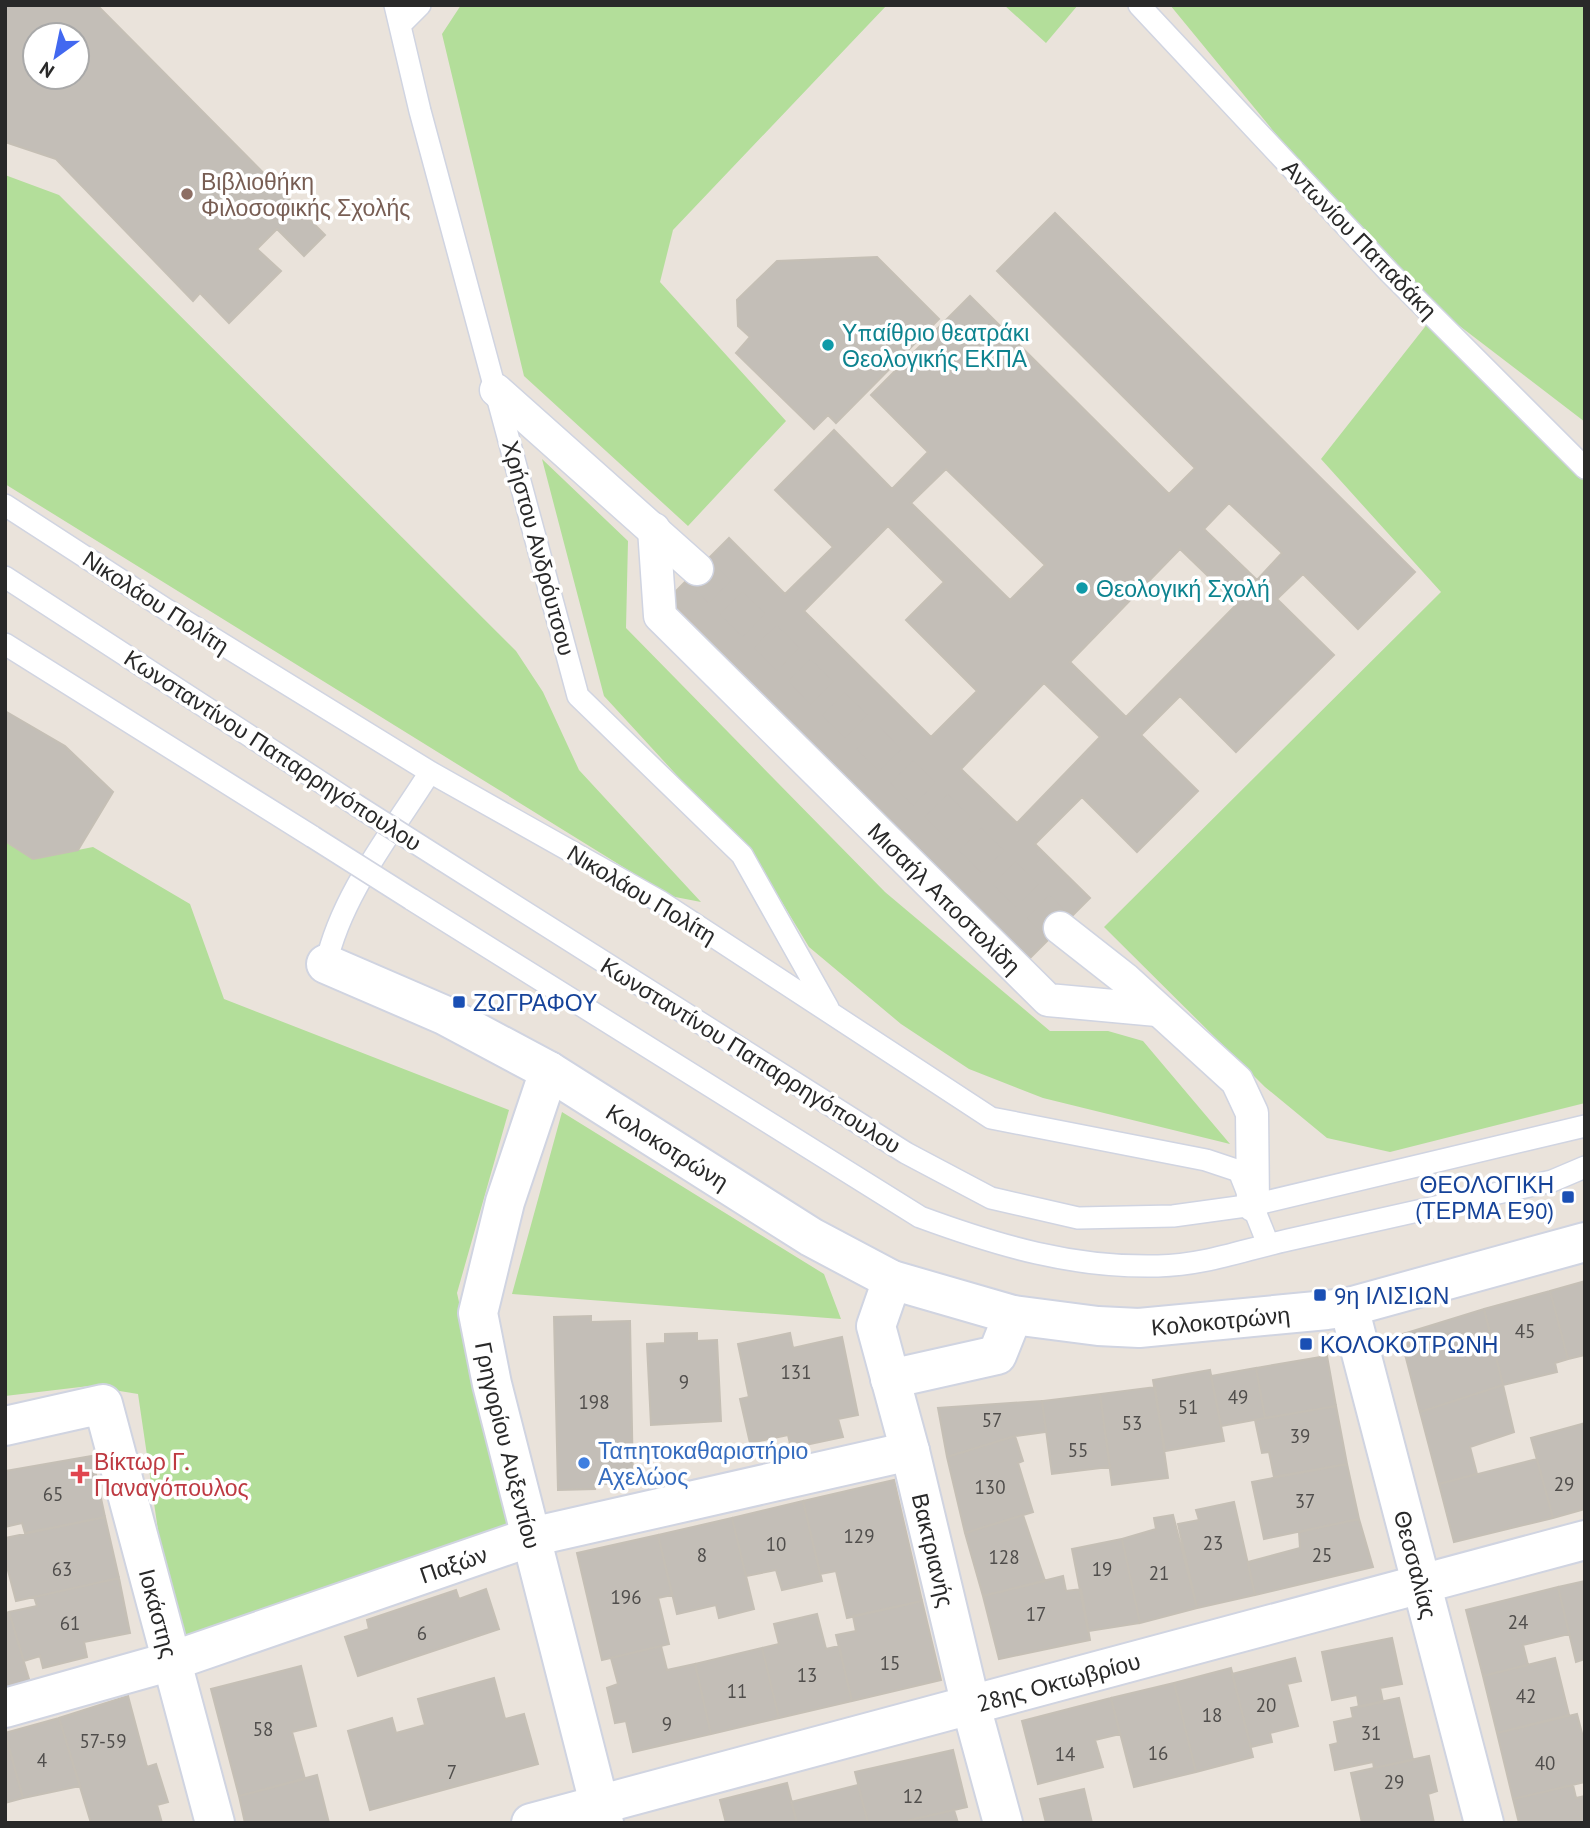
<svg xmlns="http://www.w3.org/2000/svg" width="1590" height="1828" viewBox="0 0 1590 1828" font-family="'PT Sans',sans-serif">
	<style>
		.green { fill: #b3de9a }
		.building { fill: #c3beb7; stroke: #c5bfb5; stroke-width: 2; fill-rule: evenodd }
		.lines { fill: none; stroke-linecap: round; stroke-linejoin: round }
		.pedestrian-tunnel { stroke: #c3beb7; stroke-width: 32; stroke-dasharray: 32 16; stroke-linecap: butt }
		.service-casing { stroke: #d0d4e1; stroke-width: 24 }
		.pedestrian-casing { stroke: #d0d4e1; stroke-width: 35 }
		.minor-casing { stroke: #d0d4e1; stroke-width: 42 }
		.service { stroke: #fff; stroke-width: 21 }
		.pedestrian { stroke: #fff; stroke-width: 32 }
		.minor { stroke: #fff; stroke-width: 38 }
		.service-bridge-casing { stroke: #d0d4e1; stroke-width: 24; stroke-linecap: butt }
		.service-bridge { stroke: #fff; stroke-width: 21 }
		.education-dot { fill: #8d6e63; stroke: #fff; stroke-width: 2.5 }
		.culture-dot { fill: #0f9aa8; stroke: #fff; stroke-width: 2.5 }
		.transit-dot { fill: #1a4fb4; stroke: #fff; stroke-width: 2.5 }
		.shop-dot { fill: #3f7fe0; stroke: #fff; stroke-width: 2.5 }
		.health-dot { fill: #e0444e; stroke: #fff; stroke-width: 2.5 }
		.labels { text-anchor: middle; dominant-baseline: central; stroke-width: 7; stroke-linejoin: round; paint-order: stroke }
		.number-label { font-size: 19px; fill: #504e4c }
		.education-label { font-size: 23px; fill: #785e54; stroke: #fff; text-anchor: start }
		.street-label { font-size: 23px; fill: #292929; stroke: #fff }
		.culture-label { font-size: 23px; fill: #0d838f; stroke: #fff; text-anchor: start }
		.transit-label { font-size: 23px; fill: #164399; stroke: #fff; text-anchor: start }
		.shop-label { font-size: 23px; fill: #366cbe; stroke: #fff; text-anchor: start }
		.health-label { font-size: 23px; fill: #be3a42; stroke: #fff; text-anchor: start }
	</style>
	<rect width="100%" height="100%" fill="#eae3db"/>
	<path class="green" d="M461,5h426l-214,225 -13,52 126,139 -98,105 -164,-150 -82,-342z
		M1004,5h74l-32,38z
		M1170,5h415v417l-196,-150z
		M5,175l54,20 457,456 27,41 36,78 122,132 -31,-6 -665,-412z
		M1428,323l157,158v622l-195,49 -63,-14 -62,-51 -161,-160 337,-335 -120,-133z
		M542,459l86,82 -2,87 259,264 165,139h58l35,10 87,103 -187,-46 -74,-29 -68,-45 -92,-77 -38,-63 -31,-40 -136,-148z
		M5,841l28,18 60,-12 97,57 34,95 285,111 -52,183 51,232 -334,114 -36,-245 -49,-8 -84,10z
		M562,1112l262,162 17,45 -329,-25z"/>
	<path class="building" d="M5,5h92l228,230 -21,21 -27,-27 -20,20 24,22 -52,52 -29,-30 -7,8 -137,-142 -51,-17zM35,35h42v42h-42z
		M1055,213l360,359 -57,57 -55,-55 -26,25 57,56 -98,97 -56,-56 -39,39 57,56 -61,61 -55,-55 -47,47 55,54 -61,61 -361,-360 61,-61 56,56 48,-47 -58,-57 59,-60 58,59 36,-37 -57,-57 99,-99 199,198 26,-26 -198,-197zM946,469l99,96 -35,35 -99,-97zM1229,503l53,50 -25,27 -53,-51zM888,526l56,56 -38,38 71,71 -46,46 -127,-126zM1180,549l57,55 -111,113 -56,-55zM1044,683l56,54 -83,86 -56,-54z
		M877,257l62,62 -103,104 -8,-8 -14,14 -78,-76 14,-16 -12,-11 -1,-26 40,-39z
		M5,711l60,35 48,46 -35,58 -45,9 -28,-18z
		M1585,1281v74l-17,4 -18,-68z
		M1550,1291l18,68 -13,4 2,9 -54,13 -19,-76z
		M1484,1309l19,76 -83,27 -20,-77z
		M591,1316v6l39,-1 3,162 -39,1 1,5 -37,1 -4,-173z
		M697,1333v8l20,-1 4,81 -70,4 -4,-81 18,-1v-9z
		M790,1333l3,15 49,-11 16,78 -20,4 5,18 -52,11 -3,-13 -38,8 -10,-44 9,-2 -11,-53z
		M1327,1356l9,50 -71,12 -9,-50z
		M1256,1368l9,50 -44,8 -10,-50z
		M1210,1370l14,71 -59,10 -12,-71z
		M1503,1385l11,47 -44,15 7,27 -38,10 -19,-72z
		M1155,1387l13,91 -56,7 -12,-91z
		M1100,1394l10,73 -58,7 -10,-73z
		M1042,1401l4,31 -31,4 -68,21 -9,-49z
		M1336,1406l11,58 -73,13 -5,-25 -7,1 -7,-33z
		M1585,1423v86l-32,9 -22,-80z
		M1015,1436l8,25 -5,2 15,49 -68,21 -18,-76z
		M92,1456l13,61 -80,16 -3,-10 -17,4v-56z
		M1537,1459l16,59 -99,24 -15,-58z
		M1347,1464l12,55 -95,20 -12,-57z
		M894,1480l28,121 -75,17 -11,-47 -16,3 -17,-73z
		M803,1501l19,80 -40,9 -6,-20 -30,6 -14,-58z
		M1234,1502l21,93 -58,13 -19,-84 21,-4 -3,-10z
		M1023,1515l22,66 -62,15 -18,-63z
		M1173,1515l24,93 -57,15 -18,-84 34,-10 -2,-11z
		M105,1517l14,61 -103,23 -11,-42v-21z
		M732,1518l22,91 -35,9 -3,-13 -39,9 -19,-79z
		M1359,1519l14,48 -118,28 -7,-33 52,-14 -1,-16z
		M658,1535l14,60 -14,3 11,46 -67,16 -25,-107z
		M1122,1539l18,84 -52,8 -16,-82z
		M1063,1576l3,15 15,-2 9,51 -91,19 -16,-63z
		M119,1578l11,55 -46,9 3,15 -44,11 -3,-12 -16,5 -15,-49 28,-6 -3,-9z
		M1585,1581v78l-9,3 -18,-75z
		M1558,1587l11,47 -46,11 5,20 -45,11 -17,-66z
		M486,1589l13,40 -141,47 -13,-39 24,-8 -2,-9 89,-30 3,9z
		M922,1601l19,79 -89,21 -16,-66 20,-4 -3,-15z
		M9,1612l23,77 -27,8v-84z
		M817,1614l9,35 13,-3 13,55 -73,17 -17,-70 17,-4 -5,-20z
		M1392,1638l10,46 -22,4 3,14 -24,5 -2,-12 -25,5 -10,-48z
		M661,1646l6,24 28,-6 16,70 -78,18 -7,-31 -11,2 -8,-35 11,-4 -7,-26z
		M762,1648l17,70 -68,16 -16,-70z
		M1295,1658l6,23 -14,3 11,42 -28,7 2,9 -21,5 -19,-73z
		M1555,1658l14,57 -72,18 -14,-57z
		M301,1666l15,60 -24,6 13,47 -66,17 -28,-107z
		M1231,1668l22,89 -57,15 -22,-89z
		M494,1678l11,41 19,-5 14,50 -168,46 -22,-79 44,-13 4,15 29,-8 -7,-26z
		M1174,1683l22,89 -62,15 -23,-89z
		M128,1696l19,71 9,-3 12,38 -11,3 5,18h-71l-32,-105z
		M1111,1698l9,36 -25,6 8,27 -65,17 -16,-63z
		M1399,1698l14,62 -39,8 -1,-6 -38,8 -5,-25 8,-2 -4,-21 19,-4 -2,-10z
		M1577,1714l8,31v37l-72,17 -16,-66z
		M59,1718l21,68 -57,12 -18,-65z
		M5,1734l18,64 -18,5z
		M953,1750l14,57 -69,16h-30l-13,-51z
		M1429,1756l8,35 -9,3 6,29h-72l-11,-50z
		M317,1775l12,48h-84l-6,-27z
		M787,1783l10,40h-71l-6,-23z
		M858,1785l10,38h-71l-6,-21z
		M1573,1785l3,13 9,-2v27h-66l-6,-24z
		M1084,1789l8,34h-46l-6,-24z
		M954,1810l4,13h-47l-1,-3z"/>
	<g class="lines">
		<path class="pedestrian-tunnel" d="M697,569l363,359"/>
		<g class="service-casing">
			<path id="service" d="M395,5l25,106 158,585 164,159 86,153
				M1139,5l250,267 196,196
				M400,25l20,-20
				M5,505l162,105 263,162 231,130 330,216 215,42 33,11 29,73
				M5,577l351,228
				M5,644l308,193
				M441,859l465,294 85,45 87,20 95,-2 80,-11 332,-79
				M411,899l509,318c79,29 153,51 238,49 47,-1 85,-16 130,-26 88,-20 176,-40 264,-59l33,-14
				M326,964c16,-71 66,-131 104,-192"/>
		</g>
		<g class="pedestrian-casing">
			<g id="pedestrian">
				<path d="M496,390l201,179"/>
				<path id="s1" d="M654,529l6,87 388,384 109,10"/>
				<path d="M1060,928l65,51 112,102 15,32 1,92"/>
			</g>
		</g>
		<g class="minor-casing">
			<g id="minor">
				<path id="s2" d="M326,964l118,51 105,56 262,166 81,43 121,35 85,11 41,2 188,-18 22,-3 236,-65"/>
				<path id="s3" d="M549,1071l-44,131 -27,111 14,71 112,439"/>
				<path id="s4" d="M892,1280l-16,46 34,125 61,255 32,117"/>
				<path id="s5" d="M1349,1307l135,516"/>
				<path d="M890,1379l107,-24 16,-40"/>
				<path id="s6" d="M5,1426l98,-22 112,419"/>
				<path id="s7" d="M5,1708l167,-47 359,-124 379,-86"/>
				<path id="s8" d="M531,1823l1054,-283"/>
			</g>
		</g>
		<use href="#service" class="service"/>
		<use href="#pedestrian" class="pedestrian"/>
		<use href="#minor" class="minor"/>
		<g class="service-bridge-casing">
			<path id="service-bridge" d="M356,805l85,54
				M313,837l98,62"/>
		</g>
		<use href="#service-bridge" class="service-bridge"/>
	</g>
	<circle class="education-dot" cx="187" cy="194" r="7"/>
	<g class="culture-dot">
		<circle cx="828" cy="345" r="7"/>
		<circle cx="1082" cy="588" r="7"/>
	</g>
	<g class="transit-dot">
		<rect x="452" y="995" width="14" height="14" rx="3.5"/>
		<rect x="1561" y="1190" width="14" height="14" rx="3.5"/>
		<rect x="1313" y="1288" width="14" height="14" rx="3.5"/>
		<rect x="1299" y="1337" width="14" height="14" rx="3.5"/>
	</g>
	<circle class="shop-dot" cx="584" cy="1463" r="7"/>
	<path class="health-dot" d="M76.5 1463.5h7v7h7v7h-7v7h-7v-7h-7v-7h7z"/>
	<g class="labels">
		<g class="number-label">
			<text x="1525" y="1331">45</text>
			<text x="796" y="1372">131</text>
			<text x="684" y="1382">9</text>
			<text x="1238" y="1397">49</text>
			<text x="594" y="1402">198</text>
			<text x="1188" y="1407">51</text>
			<text x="992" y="1420">57</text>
			<text x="1132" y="1423">53</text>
			<text x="1300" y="1436">39</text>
			<text x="1078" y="1450">55</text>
			<text x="1564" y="1484">29</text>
			<text x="990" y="1487">130</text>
			<text x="53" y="1494">65</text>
			<text x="1305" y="1501">37</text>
			<text x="859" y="1536">129</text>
			<text x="1213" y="1543">23</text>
			<text x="776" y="1544">10</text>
			<text x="702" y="1555">8</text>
			<text x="1322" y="1555">25</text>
			<text x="1004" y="1557">128</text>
			<text x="62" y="1569">63</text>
			<text x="1102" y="1569">19</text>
			<text x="1159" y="1573">21</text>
			<text x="626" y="1597">196</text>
			<text x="1036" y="1614">17</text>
			<text x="1518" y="1622">24</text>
			<text x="70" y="1623">61</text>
			<text x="422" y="1633">6</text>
			<text x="890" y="1663">15</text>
			<text x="807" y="1675">13</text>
			<text x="737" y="1691">11</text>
			<text x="1526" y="1696">42</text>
			<text x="1266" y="1705">20</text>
			<text x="1212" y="1715">18</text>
			<text x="667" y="1724">9</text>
			<text x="263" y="1729">58</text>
			<text x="1371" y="1733">31</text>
			<text x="103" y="1741">57-59</text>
			<text x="1158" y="1753">16</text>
			<text x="1065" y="1754">14</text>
			<text x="42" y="1760">4</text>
			<text x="1545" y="1763">40</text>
			<text x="452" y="1772">7</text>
			<text x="1394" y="1782">29</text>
			<text x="913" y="1796">12</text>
		</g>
		<g class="education-label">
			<text x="201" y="181">Βιβλιοθήκη<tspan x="201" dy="26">Φιλοσοφικής Σχολής</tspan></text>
		</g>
		<g class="street-label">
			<text transform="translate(1360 239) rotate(46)">Αντωνίου Παπαδάκη</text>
			<text transform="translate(539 548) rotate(75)">Χρήστου Ανδρόυτσου</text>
			<text transform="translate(156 602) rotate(33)">Νικολάου Πολίτη</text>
			<text transform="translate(273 750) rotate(33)">Κωνσταντίνου Παπαρρηγόπουλου</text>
			<text transform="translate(642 894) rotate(31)">Νικολάου Πολίτη</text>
			<text stroke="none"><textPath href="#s1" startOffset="488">Μισαήλ Αποστολίδη</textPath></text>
			<text transform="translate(751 1055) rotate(32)">Κωνσταντίνου Παπαρρηγόπουλου</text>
			<text stroke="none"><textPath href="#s2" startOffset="388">Κολοκοτρώνη</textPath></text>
			<text stroke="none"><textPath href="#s2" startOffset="984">Κολοκοτρώνη</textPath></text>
			<text stroke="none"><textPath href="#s3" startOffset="388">Γρηγορίου Αυξεντίου</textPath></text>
			<text stroke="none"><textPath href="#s4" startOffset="280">Βακτριανής</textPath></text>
			<text stroke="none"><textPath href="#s7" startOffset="471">Παξών</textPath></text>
			<text stroke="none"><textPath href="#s5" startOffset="266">Θεσσαλίας</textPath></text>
			<text stroke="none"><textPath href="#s6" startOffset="317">Ιοκάστης</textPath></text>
			<text stroke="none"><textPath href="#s8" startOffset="546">28ης Οκτωβρίου</textPath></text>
		</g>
		<g class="culture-label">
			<text x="842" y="332">Υπαίθριο θεατράκι<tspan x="842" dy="26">Θεολογικής ΕΚΠΑ</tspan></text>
			<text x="1096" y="588">Θεολογική Σχολή</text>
		</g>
		<g class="transit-label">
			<text x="473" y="1002">ΖΩΓΡΑΦΟΥ</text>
			<text x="1554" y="1184" text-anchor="end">ΘΕΟΛΟΓΙΚΗ<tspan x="1554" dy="26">(ΤΕΡΜΑ Ε90)</tspan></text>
			<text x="1334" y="1295">9η ΙΛΙΣΙΩΝ</text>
			<text x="1320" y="1344">ΚΟΛΟΚΟΤΡΩΝΗ</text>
		</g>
		<g class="shop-label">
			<text x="598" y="1450">Ταπητοκαθαριστήριο<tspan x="598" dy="26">Αχελώος</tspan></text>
		</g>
		<g class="health-label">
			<text x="94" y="1461">Βίκτωρ Γ.<tspan x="94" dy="26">Παναγόπουλος</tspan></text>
		</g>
	</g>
	<rect width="1590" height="1828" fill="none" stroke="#292929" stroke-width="14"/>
	<g transform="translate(56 56) rotate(213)"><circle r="33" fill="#ffffff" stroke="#a9a9a9" stroke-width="2"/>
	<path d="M0-5L12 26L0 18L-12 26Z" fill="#4268f0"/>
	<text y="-10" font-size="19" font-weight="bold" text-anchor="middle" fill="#292929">N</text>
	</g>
</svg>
